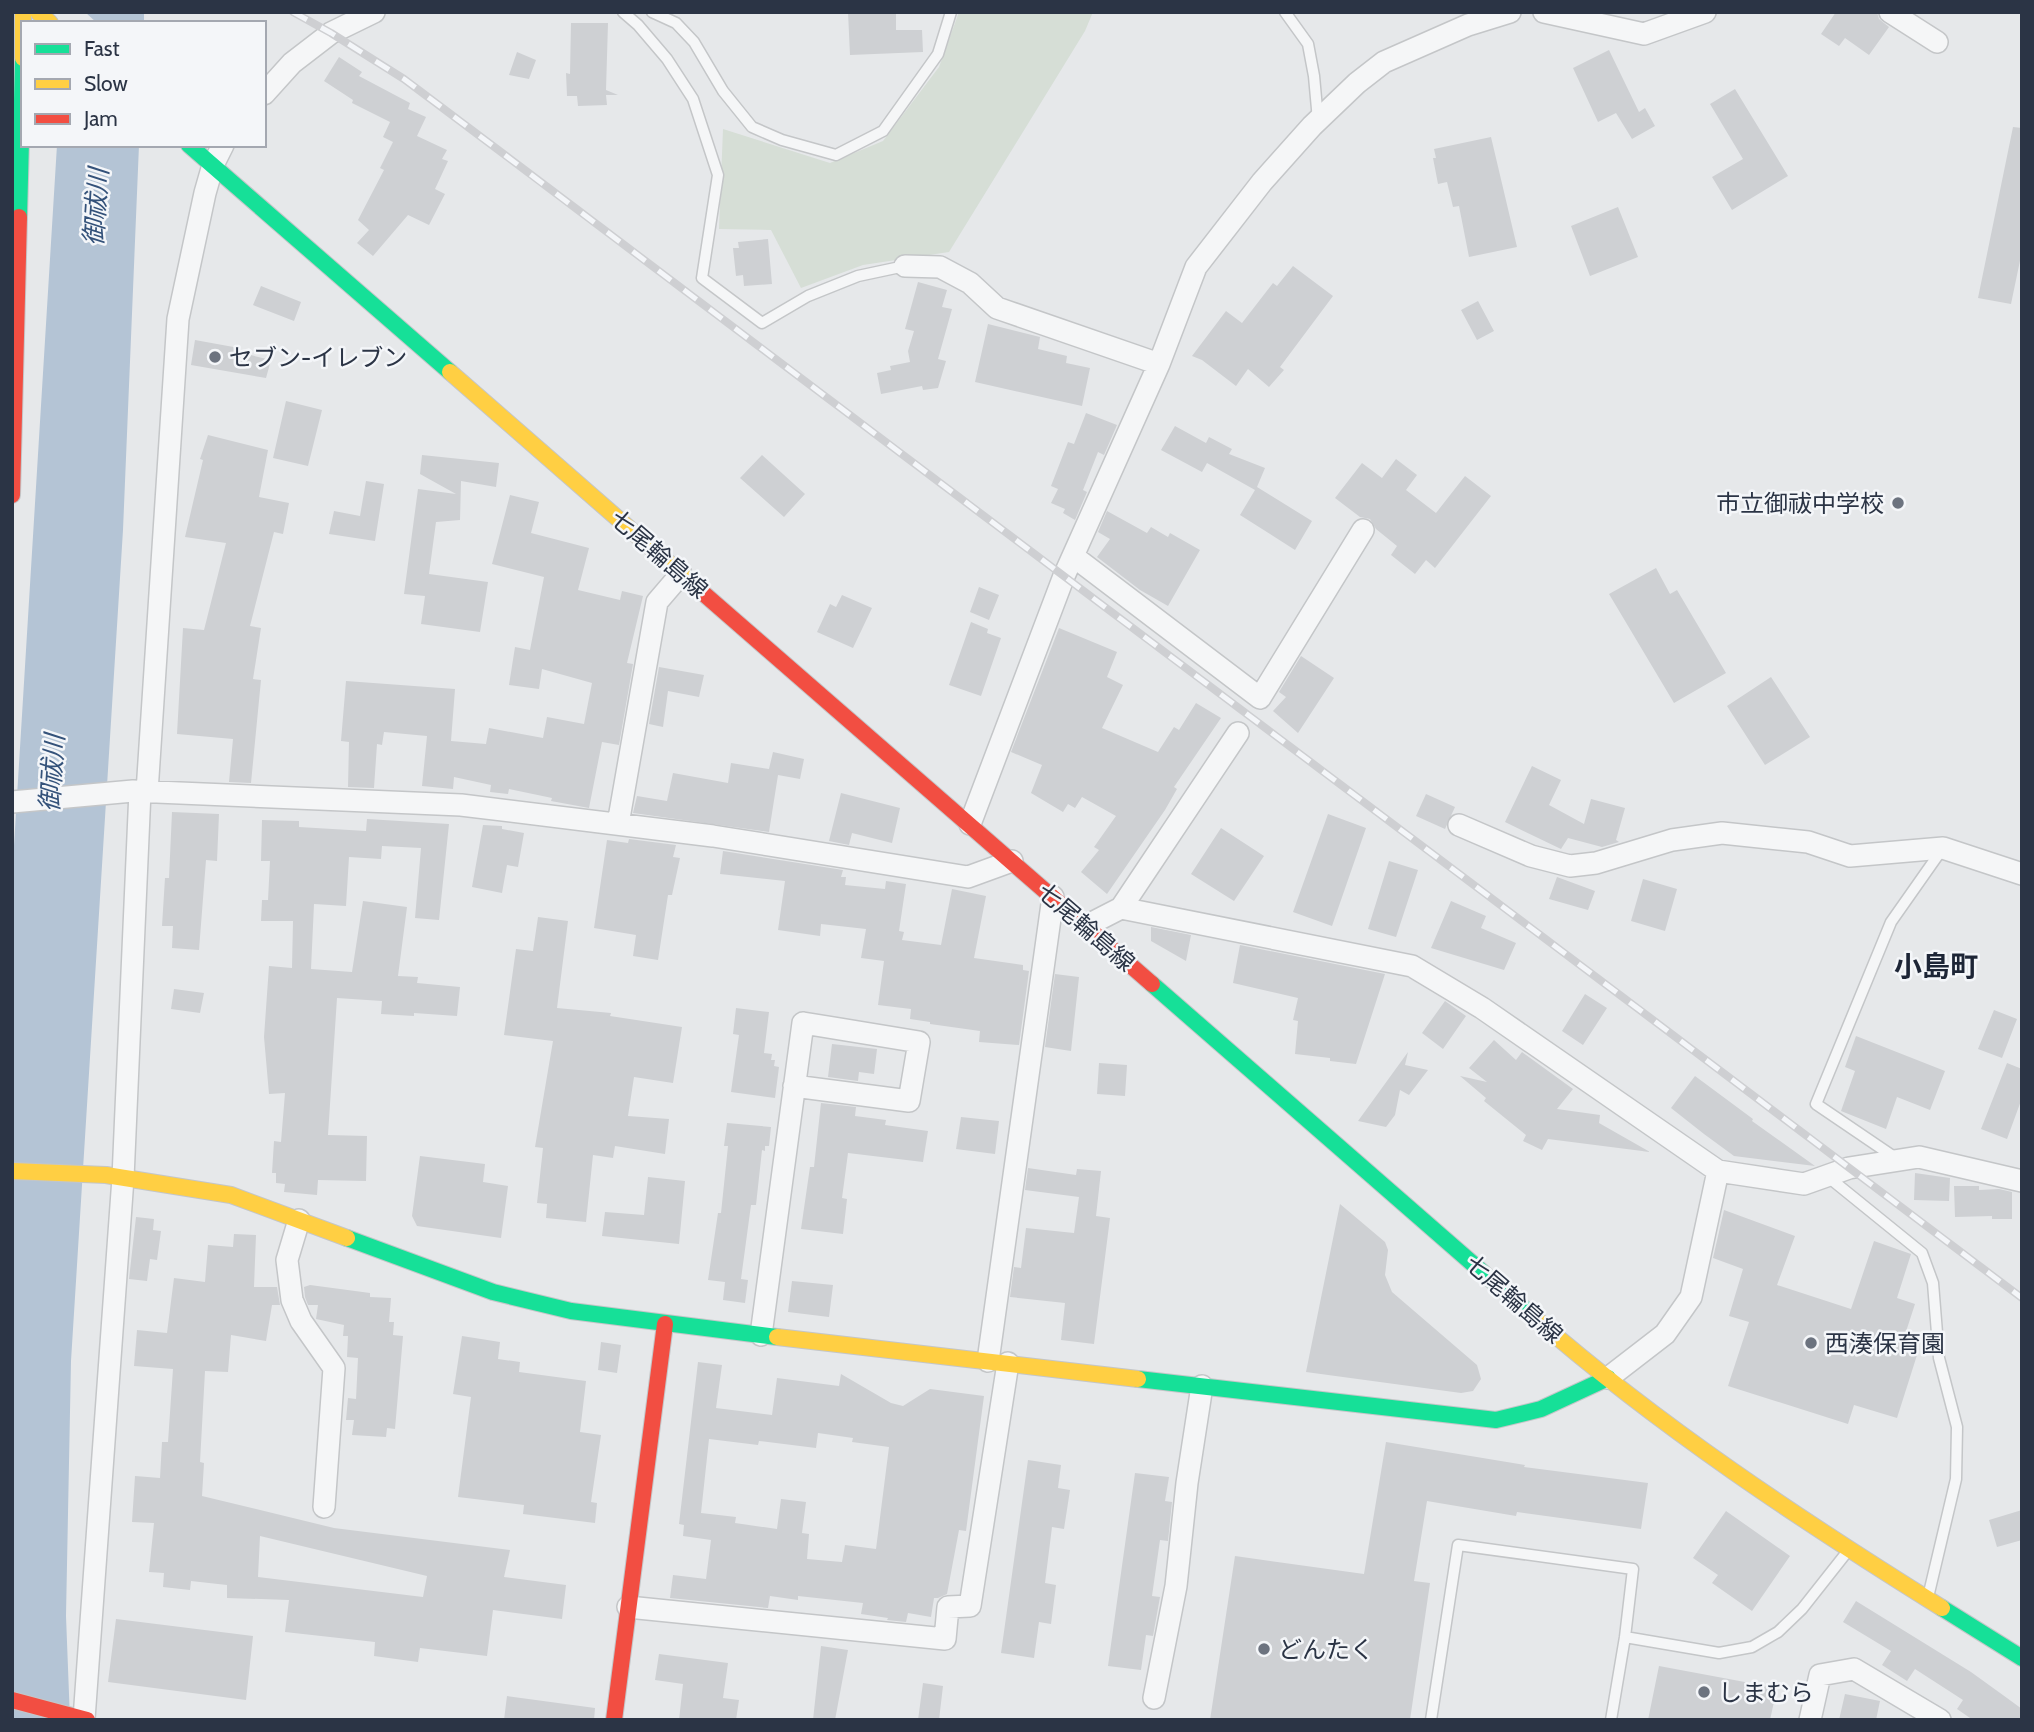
<svg xmlns="http://www.w3.org/2000/svg" width="2034" height="1732" viewBox="0 0 2034 1732" font-family="Cabin,'Noto Sans JP',sans-serif">
	<style>
		.green { fill: #d6ded6 }
		.water { fill: #b4c4d5 }
		.pier { fill: #e6e8ea }
		.building { fill: #ced0d3; fill-rule: evenodd }
		.lines { fill: none; stroke-linecap: round; stroke-linejoin: round }
		.lane-casing { stroke: #c4c6c8; stroke-width: 13 }
		.street-casing { stroke: #c4c6c8; stroke-width: 24 }
		.fast-casing { stroke: #c4c6c8; stroke-width: 18 }
		.slow-casing { stroke: #c4c6c8; stroke-width: 18 }
		.jam-casing { stroke: #c4c6c8; stroke-width: 18 }
		.lane { stroke: #f5f6f7; stroke-width: 10 }
		.street { stroke: #f5f6f7; stroke-width: 21 }
		.fast { stroke: #16e098; stroke-width: 16 }
		.slow { stroke: #ffcf43; stroke-width: 16 }
		.jam { stroke: #f24e42; stroke-width: 16 }
		.rail-casing { stroke: #cecfd2; stroke-width: 8 }
		.rail { stroke: #f4f6f9; stroke-width: 5; stroke-dasharray: 16; stroke-linecap: butt }
		.poi-dot { fill: #6c737f; stroke: #f4f6f9; stroke-width: 2.5 }
		.labels { text-anchor: middle; dominant-baseline: central; stroke-width: 5; stroke-linejoin: round; paint-order: stroke }
		.poi-label { font-size: 24px; fill: #2b3445; stroke: #f4f6f9; text-anchor: start }
		.street-label { font-size: 24px; fill: #2b3445; stroke: #f4f6f9 }
		.water-label { font-size: 26px; font-style: italic; fill: #34527a; stroke: #f4f6f9 }
		.quarter-label { font-size: 28px; font-weight: bold; fill: #1d2536; stroke: #f4f6f9 }
	</style>
	<rect width="100%" height="100%" fill="#e6e8ea"/>
	<path class="green" d="M959,12h134l-8,19 -136,221 -86,13 -62,23 -30,-58 -52,-1 4,-100 107,34 53,-22 56,-74z"/>
	<path class="water" d="M65,12h79v11h-80z
		M57,145h82l-16,385 -52,831 -5,255 4,104h-58v-842z"/>
	<path class="pier" d="M62,12h23l12,11h-36z"/>
	<path class="building" d="M848,12h48v18h26l1,22 -73,3z
		M1836,12h41l2,7 10,8 -20,28 -24,-17 -6,8 -18,-12z
		M571,23h37l-2,67 12,5h-12l1,10 -29,1 -1,-10h-10l-1,-23 4,1z
		M1609,50l30,62 6,-4 10,18 -23,13 -16,-26 -18,9 -25,-54z
		M517,52l19,8 -7,19 -20,-4z
		M339,57l23,15 -3,4 51,27 -2,6 18,8 -9,19 30,14 -5,9 6,2 -13,28 10,5 -16,31 -21,-10 -35,41 -16,-13 12,-13 -11,-10 26,-50 -4,-2 13,-26 -10,-5 7,-15 -38,-19 1,-3 -29,-19z
		M1735,89l53,87 -56,34 -20,-33 31,-18 -33,-55z
		M2013,127l9,1v123l-11,53 -33,-6z
		M1491,137l26,110 -48,10 -10,-51 -6,1 -6,-25 -9,2 -5,-26h3l-2,-9z
		M1618,207l20,50 -48,19 -19,-50z
		M768,239l4,45 -28,2 -1,-11 -7,1 -3,-28h6l-1,-6z
		M1293,266l40,30 -53,71 4,3 -15,17 -21,-18 -12,17 -34,-26 -10,-4 34,-45 16,12 31,-40 4,3z
		M918,282l29,8 -5,17 10,2 -14,50 8,2 -8,27 -15,2 -1,-4 -41,8 -4,-21 14,-3 -1,-4 20,-4 -2,-11 6,-20 -9,-2z
		M261,286l40,16 -7,19 -41,-16z
		M1478,301l16,30 -17,9 -16,-30z
		M988,324l52,13 -2,12 29,7 -1,7 24,5 -8,38 -107,-24z
		M195,340l44,8 -1,4 33,8 -5,18 -75,-13z
		M286,401l36,9 -14,56 -35,-8z
		M1086,413l31,12 -13,30 -6,-3 -15,38 4,2 -12,28 -12,-7 2,-4 -14,-6 7,-14 -7,-3 17,-44 6,2z
		M1175,426l31,17 3,-6 23,12 -3,5 36,14 -8,19 55,34 -17,29 -55,-35 15,-25 -48,-27 -5,9 -41,-22z
		M208,435l60,15 -9,47 30,6 -6,31 -9,-2 -24,94 11,2 -8,51 8,1 -10,103 -22,-1 4,-43 -56,-5 6,-106 21,2 22,-87 -41,-6 18,-77 -3,-1z
		M422,455l77,8 -3,24 -35,-6 -1,39 -24,2 -7,52 59,8 -8,50 -59,-8 4,-28 -21,-2 14,-105 38,5 -36,-20z
		M762,455l43,39 -21,23 -44,-39z
		M1396,459l21,16 -11,15 30,23 29,-37 26,20 -56,72 -9,-8 -11,14 -24,-19 6,-9 -21,-17 -6,-10 -10,-2 -25,-19 27,-35 20,15z
		M366,481l18,3 -9,57 -46,-7 5,-23 26,5z
		M510,495l29,7 -8,31 58,15 -11,42 42,10 2,-9 21,5 -16,67 6,1 -14,81 -17,-3 -13,66 -38,-7 1,-3 -43,-9 -1,5 -18,-2 1,-7 -37,-8 -1,12 -31,-3 5,-50 -43,-4 -2,13 -5,-1 -3,44 -26,-1 1,-45 -8,-1 5,-60 109,8 -4,52 35,3 3,-16 54,10 4,-21 37,7 8,-41 -50,-14 -3,20 -30,-4 6,-38 15,3 14,-73 -52,-13z
		M1107,511l40,22 4,-6 17,10 2,-4 30,17 -32,56 -28,-16 -43,-33 13,-18 -12,-7z
		M1656,568l14,26 7,-4 49,83 -52,30 -65,-109z
		M979,587l20,8 -10,25 -19,-8z
		M842,595l30,13 -19,40 -36,-16 13,-28 6,3z
		M971,622l17,7 -1,4 14,5 -20,58 -32,-11z
		M1059,628l58,24 -10,25 16,8 -21,43 56,24 16,-25 5,3 17,-27 25,15 -47,69 3,2 -12,21 -58,84 -26,-22 18,-22 -5,-3 22,-31 -34,-19 -7,11 -7,-4 -5,8 -32,-19 11,-28 -31,-13z
		M1301,656l33,22 -36,55 -25,-22 13,-14 -7,-5z
		M659,667l45,8 -5,22 -31,-6 -5,36 -14,-3z
		M1771,677l39,60 -45,28 -38,-59z
		M773,752l31,7 -4,20 -22,-4 -9,57 -136,-19 4,-17 30,5 6,-28 55,10 3,-20 38,6z
		M1532,766l29,14 -12,25 35,19 7,-25 34,9 -9,32 3,2 -17,5 -34,-9 -7,11 -56,-27z
		M841,793l59,15 -8,35 -40,-10 -3,12 -20,-4z
		M1426,794l29,13 -10,22 -29,-13z
		M172,812l47,2 -2,47 -11,-1 -7,90 -27,-2 1,-22h-11l3,-48h4z
		M1328,814l38,14 -34,98 -39,-14z
		M367,819l82,5 -10,96 -24,-2 6,-70 -39,-2 -1,13 -32,-2 -3,49 -32,-2 -3,65 41,3 11,-71 44,6 -9,69 20,1 -1,6 43,4 -3,29 -43,-3v3l-33,-2 1,-13 -45,-3 -9,137 39,1 -1,45 -48,-1 -1,15 -33,-3 1,-8 -9,-1v-10h-4l2,-32 7,1 4,-49 -16,1 -5,-57 5,-71 23,2 1,-47h-32l1,-21h6l2,-39h-9l1,-41 37,1v6l67,4z
		M483,825l19,1v3l22,4 -6,34 -11,-2 -5,28 -30,-6z
		M1221,828l43,28 -30,45 -43,-27z
		M629,839l47,6 -3,12 7,1 -8,37h-4l-10,65 -25,-4 3,-21 -42,-7 13,-88 21,3z
		M723,851l120,19 -2,7h5l-1,8 40,4 1,-8 20,3 -7,47 5,1 -2,8 39,5 11,-56 34,7 -12,62 49,7v5l6,1 -10,74 -40,-3 1,-11 -50,-7v-2l-20,-3 1,-10 -33,-4 6,-44 -23,-3 5,-29 -45,-5 -1,12 -42,-6 7,-49 -65,-7z
		M1389,861l29,9 -22,67 -28,-8z
		M1557,877l38,14 -7,19 -39,-11z
		M1643,879l34,10 -12,42 -34,-10z
		M1451,901l35,15 -5,12 35,15 -12,27 -73,-22z
		M538,917l30,4 -11,87 54,5 -1,3 72,11 -9,56 -39,-6 -6,39 41,3 -4,35 -50,-8 -2,12 -20,-3 -7,67 -40,-4 1,-14 -10,-1 6,-55 -8,-1 18,-106 -49,-6 12,-86 17,2z
		M1151,927l40,8 -5,26 -35,-20z
		M1240,945l145,29 -29,90 -26,-3v-3l-35,-4 3,-33 -5,-1 5,-22 -65,-15z
		M1055,974l24,3 -8,74 -26,-4z
		M174,989l30,4 -4,20 -29,-4z
		M1585,994l22,14 -24,37 -21,-14z
		M1445,1001l21,15 -23,33 -21,-16z
		M736,1008l33,4 -5,41 8,1 -1,6h4l-1,6 5,1 -4,31 -44,-6 8,-57 -6,-1z
		M1994,1010l23,9 -15,39 -24,-9z
		M1856,1036l89,35 -15,39 -33,-13 -11,32 -45,-18 14,-40 -10,-4z
		M1494,1040l22,20 6,-8 51,37 -16,20 43,6 -1,8 51,29 -102,-13 -6,11 -19,-9 3,-6 -42,-34 2,-3 -26,-22 27,6 -18,-14z
		M832,1044l45,5 -3,25 -15,-2 -1,9 -30,-4z
		M1408,1052l-3,13 23,5 -19,25 -9,-5 -5,25 -9,12 -28,-6z
		M1099,1063l28,2 -2,31 -28,-2z
		M2007,1063l15,6v29l-15,41 -26,-10z
		M1695,1076l58,43 -1,2 63,45 -81,-10 -30,-22 -33,-26z
		M821,1103l35,4 -1,9 31,4 -1,5 43,6 -5,31 -75,-9 -6,45 5,1 -4,35 -42,-5 9,-62h4z
		M961,1117l38,4 -4,33 -39,-5z
		M727,1123l44,4 -2,19h-4v5l-3,-1 -6,55h-5l-10,74 7,1 -3,23 -22,-3 2,-18 -17,-2 10,-67h3l7,-67h-4z
		M420,1156l65,8 -2,18 25,4 -7,52 -84,-12 -5,-10z
		M1028,1168l48,7 1,-6 24,2 -5,45 14,2 -16,126 -33,-4 4,-37 -55,-6 4,-30 7,1 5,-40 48,5 5,-36 -54,-7z
		M1915,1173l35,5 -1,23 -35,-1z
		M648,1177l37,4 -6,63 -77,-8 3,-24 39,3z
		M1954,1186h25v4l20,-1 13,3v27h-20v-3l-37,1z
		M1340,1204l45,38 3,8 -3,25 7,17 85,73 4,14 -8,12 -12,2 -155,-21z
		M1724,1210l71,26 -18,49 74,24 23,-68 37,13 -14,44 18,6 -14,43 17,5 -21,66 -43,-13 -6,19 -120,-38 21,-64 -20,-6 14,-47 -30,-11z
		M136,1217l18,2 -1,11 8,1 -4,29 -7,-1 -3,22 -18,-2z
		M234,1234l22,1 -2,52h23l3,18h-8l-6,36 -35,-6 -3,37 -23,-1 -5,91 4,1 -2,33 132,32 176,22 -6,27 62,8 -4,34 -69,-9 -6,46 -67,-8 -2,14 -44,-6 1,-14 -90,-10 4,-32 -62,-2v-13l-36,-4 -1,9 -27,-3 1,-14 -15,-1 5,-49 -22,-1 3,-46 25,2 2,-36h6l5,-73 -39,-3 3,-36 30,3 7,-55 31,4 3,-37 25,2zM260,1536l167,40 -4,21 -165,-20z
		M792,1281l41,4 -4,32 -41,-5z
		M310,1285l60,8v4l21,1 -2,24h5l-1,13 10,1 -8,93 -8,-1 -1,9 -34,-2 2,-15h-8l2,-22 8,1 2,-41 -11,-1 1,-21h-5l1,-11 -28,-6 2,-14h-10l-3,-8 -1,-10z
		M462,1336l38,6 -2,17 22,3 -1,10 67,9 -6,51 21,3 -10,67 6,1 -2,20 -72,-9 1,-9 -66,-8 13,-100 -18,-3z
		M601,1342l20,3 -4,28 -19,-3z
		M698,1362l24,3 -6,43 56,7 5,-37 62,8 2,-12 50,29 12,3 27,-17 54,7 -18,135 -7,-1 -12,64 -9,4h-4l-3,19 -23,-4 -2,9 -19,-2 1,-2 -27,-4 2,-11 -65,-7v4l-28,-4 -2,12 -98,-10 3,-23 33,4 5,-39 -28,-4 1,-11 -5,-1zM818,1433l35,5 -1,4 37,5 -13,102 -31,-4 -3,17 -35,-3 2,-25 -7,-1 4,-31 -25,-3 -4,30 -42,-6 1,-6 -35,-4 8,-74 49,6 1,-4 57,7z
		M1386,1442l139,23 -1,2 124,16 -7,46 -124,-17 -1,4 -89,-15 -13,80 16,2 -20,137h-200l25,-164 129,18z
		M1028,1460l33,5 -3,23 12,2 -6,39 -12,-2 -7,56 11,2 -5,39 -12,-2 -5,36 -33,-5z
		M1135,1473l34,4 -4,24 7,1 -4,39 -8,-1 -8,56 8,1 -7,39 -7,-1 -5,35 -33,-4z
		M2022,1510v30l-25,7 -8,-27z
		M1726,1511l64,45 -38,55 -40,-28 6,-8 -25,-17z
		M1856,1601l115,71 36,26 15,11v11h-49l-16,-11 6,-9 -48,-31 -8,12 -25,-16 9,-14 -48,-29z
		M116,1619l137,17 -7,64 -138,-18z
		M821,1646l27,4 -13,70h-22z
		M659,1654l69,9 -5,35 16,2 -3,20h-57l4,-36 -28,-4z
		M1659,1666l118,22 -7,32h-122z
		M923,1683l20,3 -4,34h-21z
		M1845,1694l35,7 -4,19h-37z
		M507,1696l88,12 -1,12h-90z"/>
	<g class="lines">
		<g class="lane-casing">
			<path id="lane" d="M623,12l15,13 29,34 26,40 25,76 -16,103 60,45 46,-27 50,-20 47,-10
				M652,12l24,11 18,19 29,49 29,36 30,13 54,15 47,-24 55,-77 13,-42
				M1285,12l23,32 6,32 4,44
				M1897,1159l-81,-55 75,-182 52,-74
				M1827,1176l95,77 11,30 6,75 18,69 -1,52 -27,114
				M1625,1637l94,16 33,-6 26,-15 24,-23 45,-57
				M1431,1720l27,-175 175,24 -8,68 -14,83"/>
		</g>
		<g class="street-casing">
			<path id="street" d="M1544,12l100,22 61,-22
				M1890,12l47,30
				M264,94l28,-31 39,-30 43,-21
				M905,266l35,1 30,16 27,25 162,56
				M1073,556l187,142 103,-168
				M147,792l31,-473 27,-126 8,-28 10,-20
				M12,802l121,-11 328,14 252,31 255,41 44,-16
				M618,824l39,-222 24,-28
				M970,824l94,-248 95,-212 37,-97 66,-85 50,-56 45,-43 27,-21 84,-37 42,-13
				M1459,825l72,31 39,10 26,-3 76,-23 50,-7 86,9 42,14 93,-8 79,26
				M1121,908l117,-175
				M1086,926l35,-18 291,58 70,42 236,163 86,13 45,-16 70,-11 103,24
				M299,1220l-12,40 5,40 9,21 33,47 -10,139
				M761,1335l42,-312 116,19 -10,59 -115,-15
				M988,1361l65,-464
				M1608,1378l57,-44 26,-37 27,-126
				M628,1607l317,32 3,-32 22,-1 38,-243
				M1154,1698l22,-112 11,-103 15,-97
				M84,1719l39,-541 17,-387
				M1810,1720l10,-45 34,-6 86,51"/>
		</g>
		<g class="fast-casing">
			<path id="fast" d="M189,145l261,227
				M19,217l4,-155
				M1152,984l383,334
				M347,1238l146,54 78,19 206,26
				M1138,1379l358,41 45,-11 67,-31
				M1942,1608l80,50"/>
		</g>
		<g class="slow-casing">
			<path id="slow" d="M23,12v46
				M38,12l12,11
				M450,372l253,221
				M12,1171l94,4 125,20 116,43
				M1535,1318c125,109 266,202 407,290
				M777,1337l361,42"/>
		</g>
		<g class="jam-casing">
			<path id="jam" d="M12,495l7,-278
				M703,593l449,391
				M12,1700l75,20
				M614,1720l51,-396"/>
		</g>
		<use href="#lane" class="lane"/>
		<use href="#street" class="street"/>
		<use href="#fast" class="fast"/>
		<use href="#slow" class="slow"/>
		<use href="#jam" class="jam"/>
		<g class="rail-casing">
			<path id="rail" d="M293,12l38,21 73,46 1618,1219"/>
		</g>
		<use href="#rail" class="rail"/>
	</g>
	<g class="poi-dot">
		<circle cx="215" cy="357" r="7"/>
		<circle cx="1898" cy="503" r="7"/>
		<circle cx="1811" cy="1343" r="7"/>
		<circle cx="1264" cy="1649" r="7"/>
		<circle cx="1704" cy="1692" r="7"/>
	</g>
	<g class="labels">
		<g class="poi-label">
			<text x="229" y="357">セブン-イレブン</text>
			<text x="1884" y="503" text-anchor="end">市立御祓中学校</text>
			<text x="1825" y="1343">西湊保育園</text>
			<text x="1278" y="1649">どんたく</text>
			<text x="1718" y="1692">しまむら</text>
		</g>
		<g class="street-label">
			<text transform="translate(659 554) rotate(41)">七尾輪島線</text>
			<text transform="translate(1086 927) rotate(41)">七尾輪島線</text>
			<text transform="translate(1514 1299) rotate(41)">七尾輪島線</text>
		</g>
		<g class="water-label">
			<text transform="translate(96 207) rotate(-86)">御祓川</text>
			<text transform="translate(52 773) rotate(-86)">御祓川</text>
		</g>
		<g class="quarter-label">
			<text x="1936" y="966">小島町</text>
		</g>
	</g>
	<rect width="2034" height="1732" fill="none" stroke="#2b3445" stroke-width="28"/>
	<rect x="21" y="21" width="245" height="126" fill="#f4f6f9" stroke="#a4a8b1" stroke-width="2"/>
	<rect x="35" y="44" width="35" height="10" fill="#16e098" stroke="#a4a8b1" stroke-width="2"/>
	<text x="84" y="56" font-size="21" fill="#2b3445">Fast</text>
	<rect x="35" y="79" width="35" height="10" fill="#ffcf43" stroke="#a4a8b1" stroke-width="2"/>
	<text x="84" y="91" font-size="21" fill="#2b3445">Slow</text>
	<rect x="35" y="114" width="35" height="10" fill="#f24e42" stroke="#a4a8b1" stroke-width="2"/>
	<text x="84" y="126" font-size="21" fill="#2b3445">Jam</text>
</svg>
